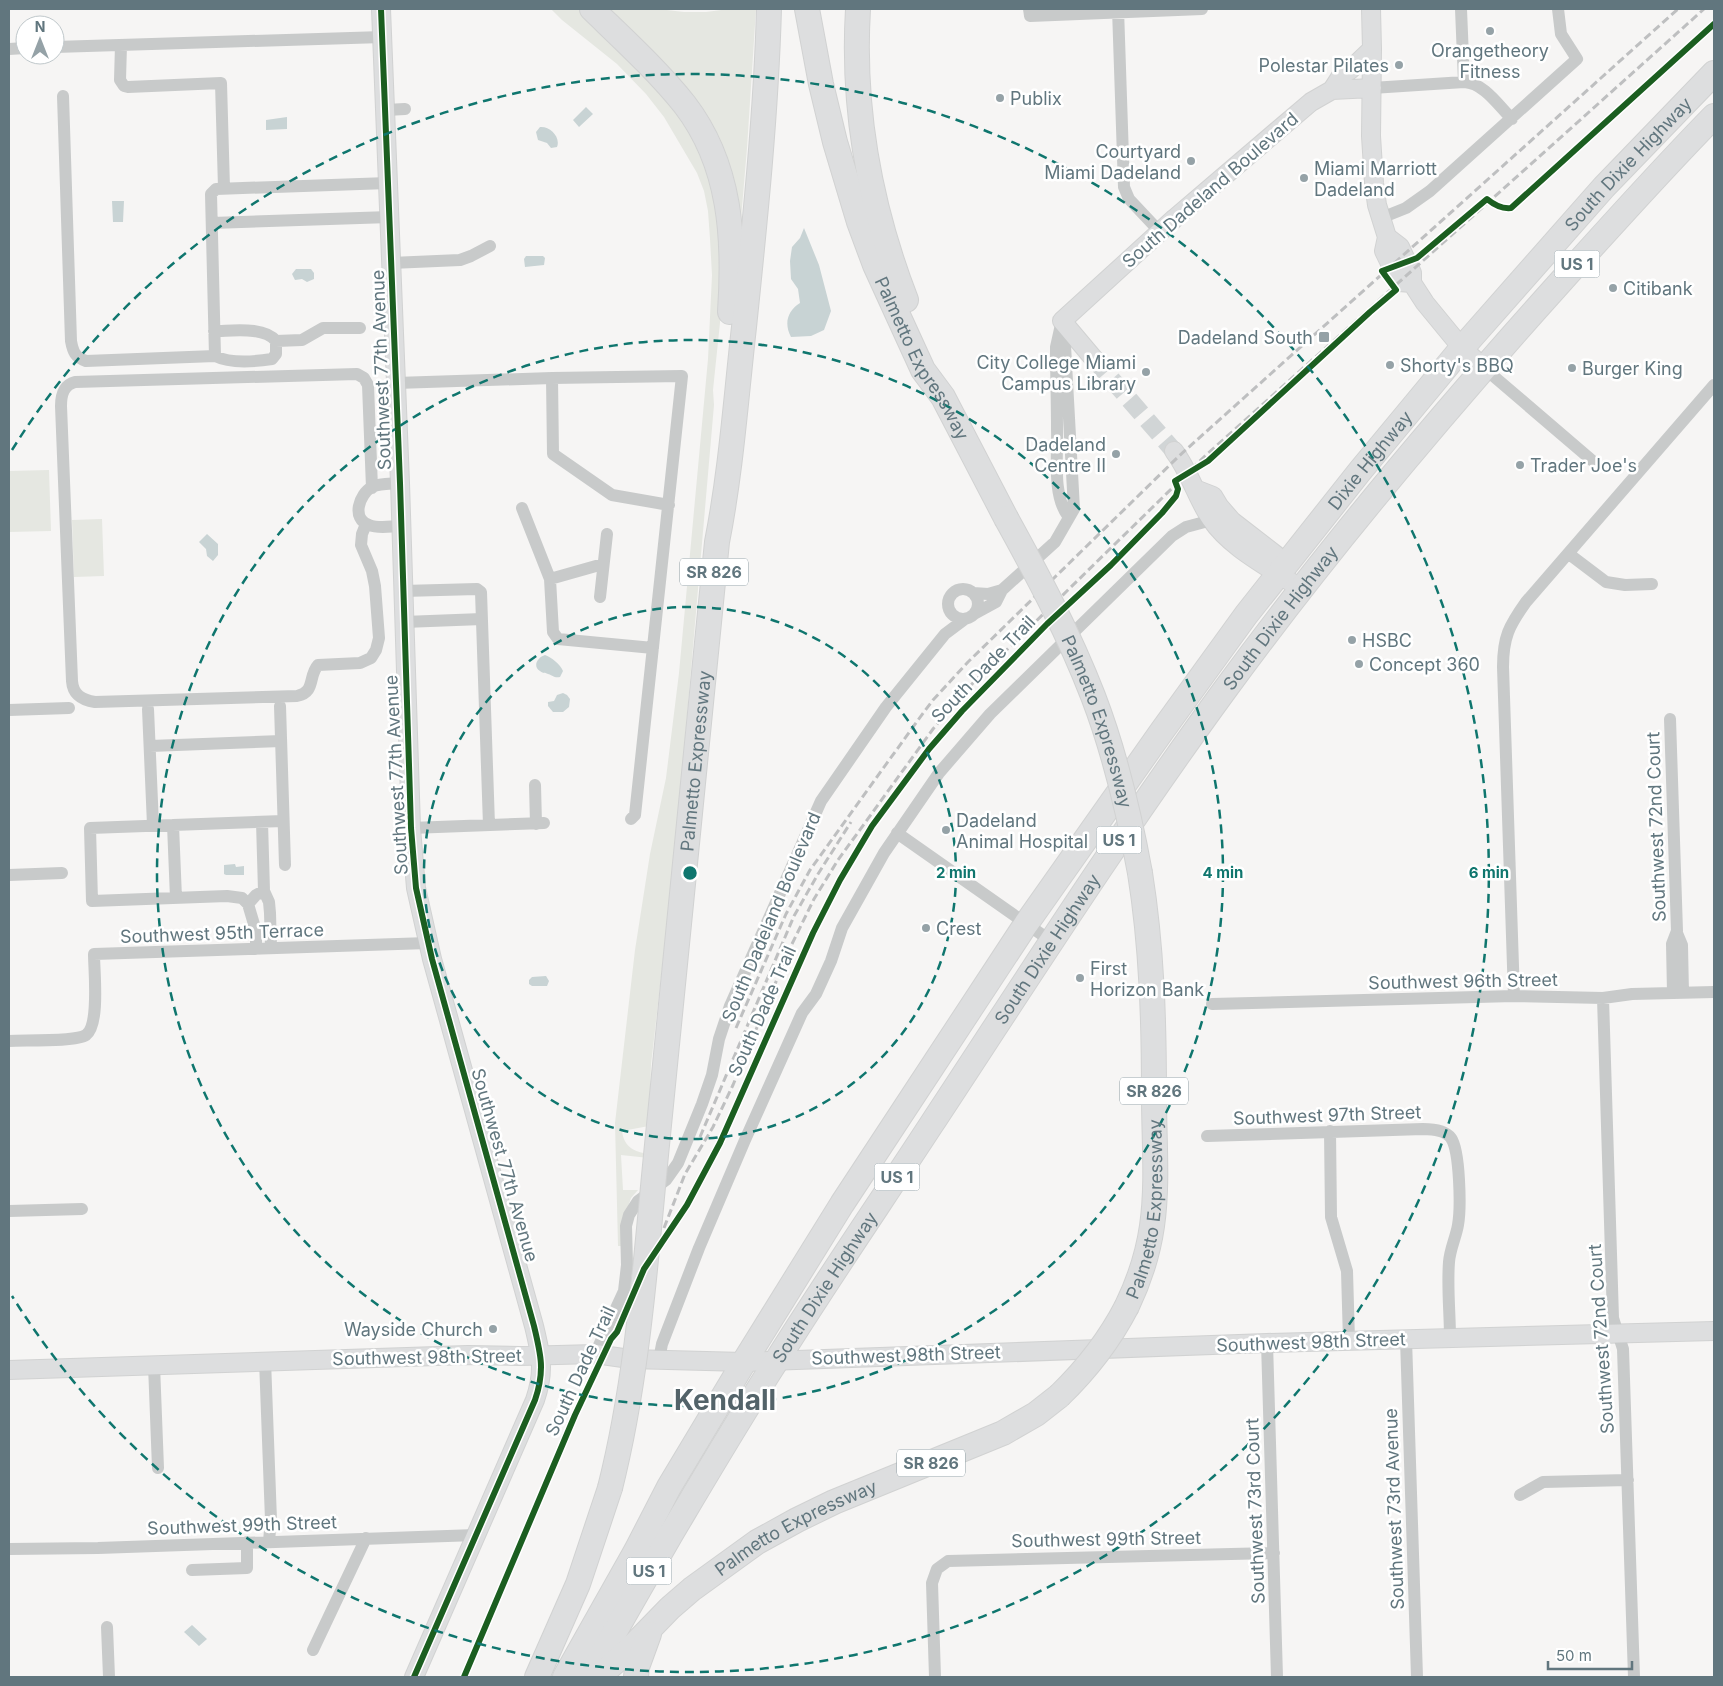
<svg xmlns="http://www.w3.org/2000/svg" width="1723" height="1686" viewBox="0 0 1723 1686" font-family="Inter,sans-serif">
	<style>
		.green { fill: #e5e7e1 }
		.water { fill: #c8d3d4 }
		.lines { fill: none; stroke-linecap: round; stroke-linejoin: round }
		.secondary-tunnel { stroke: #d1d5d6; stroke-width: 18; stroke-dasharray: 18 9; stroke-linecap: butt }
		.secondary-casing { stroke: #d1d2d2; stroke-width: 20 }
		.highway-casing { stroke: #d1d2d2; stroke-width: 26 }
		.street { stroke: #c8caca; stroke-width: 12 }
		.secondary { stroke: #dddedf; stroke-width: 18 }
		.highway { stroke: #dddedf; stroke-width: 24 }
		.rail { stroke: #bebfc0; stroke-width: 3; stroke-dasharray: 8 4; stroke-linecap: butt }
		.highway-bridge-casing { stroke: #d1d2d2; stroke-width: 26; stroke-linecap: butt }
		.highway-bridge { stroke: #dddedf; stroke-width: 24 }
		.cycleway-casing { stroke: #fff; stroke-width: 9 }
		.cycleway { stroke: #1b5e20; stroke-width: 6 }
		.ring { fill: none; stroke: #0f766e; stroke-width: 2.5; stroke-dasharray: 9 6 }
		.poi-dot { fill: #95a2a7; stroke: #fff; stroke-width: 2 }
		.labels { text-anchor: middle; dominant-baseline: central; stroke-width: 5; stroke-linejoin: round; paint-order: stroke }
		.shield { fill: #fff; stroke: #909fa5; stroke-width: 1 }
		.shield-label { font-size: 16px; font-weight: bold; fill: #61767e }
		.poi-label { font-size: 18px; fill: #61767e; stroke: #fff; text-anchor: start }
		.street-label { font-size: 18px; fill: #61767e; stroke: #fff }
		.town-label { font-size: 28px; font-weight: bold; fill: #536369; stroke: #fff }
		.centre { fill: #0f766e; stroke: #fff; stroke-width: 2.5 }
		.ring-label { font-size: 15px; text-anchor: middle; font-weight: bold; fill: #0f766e; stroke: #fff; stroke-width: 5; stroke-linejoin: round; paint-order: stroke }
	</style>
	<rect width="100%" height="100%" fill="#f6f5f4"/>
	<path class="green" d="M551,9h29l86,87 33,49 21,69 1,99 -8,77 1,15 -39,449 -24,211 -2,61 -27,5c2,16 12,21 27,23v4l-28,-3 2,35h15l-7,8 -3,9 -6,39h-4l-3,-123 20,-173 15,-96 16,-76 13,-105 29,-314 4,-84 -2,-36 -2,-28 -4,-20 -7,-18 -33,-56 -18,-23 -29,-30 -55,-44z
		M603,9h55l26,3h22l23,-3h27l-9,139 -7,83 -6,-41z
		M49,470l2,61 -42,1v-61z
		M102,519l2,57 -30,1 -2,-57z"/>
	<path class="water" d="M586,107l7,7 -14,13 -6,-7z
		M287,117v12l-21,1v-10z
		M540,127c10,-1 21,10 17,20l-6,1 -4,-5 -9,-3 -2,-8z
		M112,201h12l-1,21h-10z
		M804,228l15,37 12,46 -7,19 -13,6 -20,1c-7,-13 -4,-26 9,-34l-2,-14 -7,-10 -1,-18 2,-14 8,-9z
		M526,256h17l2,2 -1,7 -19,2 -1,-8z
		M296,269h15l3,4v6l-7,3 -5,-3 -7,1 -3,-6z
		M207,534l11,10v11l-5,6 -6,-5 -1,-7 -7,-7z
		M545,655c6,2 16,10 18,16l-3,6c-6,1 -6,-1 -12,-3 -4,-2 -4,0 -8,-3 -8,-5 -2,-14 5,-16z
		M563,693l4,2 3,4 -1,8 -6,5h-10l-5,-6v-4l6,-1 3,-6z
		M235,864l1,3 8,-1v9h-18l-2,-1v-9z
		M546,976l3,5 -2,5h-15l-3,-2v-4l3,-3z
		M192,1625l15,14 -8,7 -15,-14z"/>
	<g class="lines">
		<path class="secondary-tunnel" d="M1094,359l80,92"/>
		<g class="secondary-casing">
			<path id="secondary" d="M381,9l19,474 11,345 5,60 16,71 102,367c7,29 11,45 1,74l-121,277
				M1371,9l1,40 -1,87 3,47 3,22 10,32 -3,14 15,31 13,1
				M1332,90l9,-14 9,-6 22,-21
				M1387,237l13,10 12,26v10l13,20 37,45 22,20
				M1094,359l-32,-38 113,-103 136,-116 21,-12 40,-2
				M1174,451c16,21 22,46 37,68 21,31 61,49 90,70
				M1195,489l18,7 6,10 13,15 44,34 3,18
				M9,1370l459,-15 52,1 75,-2 35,5 114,3 523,-19 447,-12"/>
		</g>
		<g class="highway-casing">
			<g id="highway">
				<path d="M592,9c31,30 66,62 93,96 46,60 50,134 45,207"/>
				<path id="s1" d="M807,9l14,75 14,58 24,80 16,43 48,105 20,27 63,121"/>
				<path d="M858,9c-6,99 12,198 48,291"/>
				<path id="s2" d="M658,1135l59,-593c14,-71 19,-144 27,-215 11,-106 22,-212 25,-318"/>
				<path id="s3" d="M1127,1306c12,-25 21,-52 25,-80 6,-42 2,-86 2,-129 0,-75 -2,-149 -14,-224"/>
				<path d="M537,1677l41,-93 32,-96"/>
				<path id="s4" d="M565,1677l71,-126 33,-64 75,-125 98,-158 184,-280 136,-193 84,-116 114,-144 102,-123 142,-161 110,-114"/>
				<path id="s5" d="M590,1677c26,-49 54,-96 81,-143 35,-59 69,-117 106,-174 50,-80 103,-157 154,-235 96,-146 190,-293 293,-434 103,-141 216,-275 332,-404 52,-58 104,-116 158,-171"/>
				<path id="s6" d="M598,1677l36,-32 36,-37 22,-19 65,-47 40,-22 37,-18 169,-69 33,-19 23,-18"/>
				<path d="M636,1677l1,-10 12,-33"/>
			</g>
		</g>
		<path class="street" d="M1029,9l1,7 172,-7
			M1118,9l6,178 5,12 31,33
			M1461,9l3,73c20,1 34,23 48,37
			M121,45l-1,35 4,6 4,1 93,-4 3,105
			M55,47l328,-10
			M9,49l16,-1
			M1372,88l92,-6
			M63,96l8,245c2,11 4,16 15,20l129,-5 -4,-162 5,-5 172,-6
			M386,110l19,-1
			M1381,218l25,-10 24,-17 147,-132 -16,-25 -3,-25
			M212,223l178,-6
			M391,263l69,-3 11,-4 19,-10
			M1060,329l-4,18c0,27 1,54 1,82 1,26 -5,66 11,87
			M214,331c18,0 50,-5 62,10v13l-4,5c-19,3 -41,5 -57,-3
			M276,341l26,-1 21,-12h37
			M1484,368l111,95
			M552,378l1,76 59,41 57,10
			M396,383l156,-5 130,-2 -47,439 -4,4
			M400,483c-9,1 -19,0 -28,4 -13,7 -21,32 -3,38 10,4 22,1 32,1
			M522,508l28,71 3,53 5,7 95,9
			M366,524l-4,10 -1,11 11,26 3,15 4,52 -3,12 -5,8 -11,5 -42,2c-10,11 -2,27 -21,31l-202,6c-13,-2 -22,-7 -23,-21l-11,-275c0,-12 3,-21 14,-24l282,-8 7,4 4,7 4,103
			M1569,554l37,28 19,3 27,-1
			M550,579l53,-15
			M948 604a15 15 0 1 1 30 0a15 15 0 1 1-30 0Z
			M403,591l74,-2 4,3 8,233
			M973,593l15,1 14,-4
			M600,597l7,-63
			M974,614l22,-12 6,-12 53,-48 19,-33 -9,-164 -3,-24
			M404,622l78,-3
			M280,706l5,159
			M148,709l5,116
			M9,710l60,-2
			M1670,719l7,212 -5,13 1,49
			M150,746l131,-5
			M535,785l1,39
			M262,822l2,69 5,11 1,11 1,35
			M173,825l3,73
			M411,828l133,-5
			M897,833l154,108
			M9,875l53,-2
			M248,904l-6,-6 -15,-2 -135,5 -2,-73 193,-7
			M1677,933l5,12 1,48
			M256,949v-18l-8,-27 8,-9 8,-4
			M1514,996l-11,-329c0,-30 6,-41 23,-65l188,-217
			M1603,998l10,320 10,31 11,328
			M1212,1004l302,-8 89,2 29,-4 82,-2
			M9,1041c15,-1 67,1 77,-6 14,-10 8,-64 8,-81l334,-11
			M1330,1131l1,86 16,54 2,70
			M1207,1136l216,-7c9,0 22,1 28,9 9,13 10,70 7,87 -2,12 -8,24 -9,37 -2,25 1,51 1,76
			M9,1211l73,-2
			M1406,1339l11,338
			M1267,1343l10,334
			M595,1354l29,-63 3,-26 -1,-39 3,-11 9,-14 28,-21 12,-17 24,-59 10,-29 7,-36 11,-33 91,-205 65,-94 59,-73 20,-15
			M265,1360l6,160 -2,21
			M659,1360l3,-16 37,-96 46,-108 57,-127 14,-19 15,-33 11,-33 42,-75 55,-80 51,-59 182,-178 14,-9 26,-7
			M154,1365l4,103
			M1520,1495l23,-13 85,-2
			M9,1549l89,-1 378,-13
			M192,1570l55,-2v-26
			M107,1627l2,50
			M313,1650l53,-112
			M935,1677l-3,-94 5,-14 11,-8 326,-8"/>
		<use href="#secondary" class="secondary"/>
		<use href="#highway" class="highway"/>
		<path class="rail" d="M736,1028l50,-114 24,-44 108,-150 15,-20 35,-38 211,-206 499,-447
			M700,1137l94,-221 24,-42 33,-52
			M664,1228l21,-54 28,-47 20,-42 57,-137 24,-49 24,-39 95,-131 29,-35 20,-20 223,-218 499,-447"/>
		<g class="highway-bridge-casing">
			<g id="highway-bridge">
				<path id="s7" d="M1006,518c32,58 63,116 87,178 22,57 36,117 47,177"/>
				<path d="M1059,1396c28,-27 50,-55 68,-90"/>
				<path d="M610,1488c29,-115 36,-235 48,-353"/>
			</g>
		</g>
		<use href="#highway-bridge" class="highway-bridge"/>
		<g class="cycleway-casing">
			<path id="cycleway" d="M381,9l19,474 11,345 5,60 16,71 102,367c7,29 11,45 1,74l-121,277
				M464,1677l111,-262 36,-76 6,-7 27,-63 43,-64 33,-62 93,-210 27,-53 32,-54 57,-77 33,-38 85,-87 64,-59 51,-52 14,-17 2,-7 -3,-8 33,-20 162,-149 26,-22 -14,-19 35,-13 70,-59c6,5 15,10 24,9l203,-184"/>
		</g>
		<use href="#cycleway" class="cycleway"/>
	</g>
	<g class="ring">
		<circle cx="690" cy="873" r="266"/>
		<circle cx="690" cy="873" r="533"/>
		<path d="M12 450A799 799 0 1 1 12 1296"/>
	</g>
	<g class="poi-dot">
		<circle cx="1490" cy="31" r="5"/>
		<circle cx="1399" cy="65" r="5"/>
		<circle cx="1000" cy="98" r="5"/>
		<circle cx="1191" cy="161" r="5"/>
		<circle cx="1304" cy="178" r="5"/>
		<circle cx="1613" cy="288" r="5"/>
		<rect x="1318" y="331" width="12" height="12" rx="2.5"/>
		<circle cx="1390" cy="365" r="5"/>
		<circle cx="1572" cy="368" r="5"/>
		<circle cx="1146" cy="372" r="5"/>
		<circle cx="1116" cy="454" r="5"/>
		<circle cx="1520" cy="465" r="5"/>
		<circle cx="1352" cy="640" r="5"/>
		<circle cx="1359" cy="664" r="5"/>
		<circle cx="946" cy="830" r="5"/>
		<circle cx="926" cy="928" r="5"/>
		<circle cx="1080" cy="978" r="5"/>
		<circle cx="493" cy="1329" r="5"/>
	</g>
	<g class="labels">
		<g class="shield">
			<rect x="1554.5" y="250.5" width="45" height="27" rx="4"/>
			<rect x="680" y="558.5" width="68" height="27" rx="4"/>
			<rect x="1096.5" y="826.5" width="45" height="27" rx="4"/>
			<rect x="1120" y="1077.5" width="68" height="27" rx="4"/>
			<rect x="874.5" y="1163.5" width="45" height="27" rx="4"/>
			<rect x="897" y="1449.5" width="68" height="27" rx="4"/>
			<rect x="626.5" y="1557.5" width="45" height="27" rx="4"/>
		</g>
		<g class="shield-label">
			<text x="1577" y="264">US 1</text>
			<text x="714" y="572">SR 826</text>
			<text x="1119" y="840">US 1</text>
			<text x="1154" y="1091">SR 826</text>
			<text x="897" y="1177">US 1</text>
			<text x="931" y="1463">SR 826</text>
			<text x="649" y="1571">US 1</text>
		</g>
		<g class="poi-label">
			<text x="1490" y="50" text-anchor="middle">Orangetheory<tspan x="1490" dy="21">Fitness</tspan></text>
			<text x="1389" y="65" text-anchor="end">Polestar Pilates</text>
			<text x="1010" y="98">Publix</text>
			<text x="1181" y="151" text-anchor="end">Courtyard<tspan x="1181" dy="21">Miami Dadeland</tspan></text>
			<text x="1314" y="168">Miami Marriott<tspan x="1314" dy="21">Dadeland</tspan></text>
			<text x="1623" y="288">Citibank</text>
			<text x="1313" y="337" text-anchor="end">Dadeland South</text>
			<text x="1136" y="362" text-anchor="end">City College Miami<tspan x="1136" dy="21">Campus Library</tspan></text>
			<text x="1400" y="365">Shorty's BBQ</text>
			<text x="1582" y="368">Burger King</text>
			<text x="1106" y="444" text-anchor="end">Dadeland<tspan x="1106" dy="21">Centre II</tspan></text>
			<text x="1530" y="465">Trader Joe's</text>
			<text x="1362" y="640">HSBC</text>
			<text x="1369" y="664">Concept 360</text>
			<text x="956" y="820">Dadeland<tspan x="956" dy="21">Animal Hospital</tspan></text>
			<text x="936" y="928">Crest</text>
			<text x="1090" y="968">First<tspan x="1090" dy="21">Horizon Bank</tspan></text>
			<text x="483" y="1329" text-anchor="end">Wayside Church</text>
		</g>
		<g class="street-label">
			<text stroke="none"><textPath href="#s4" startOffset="1854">South Dixie Highway</textPath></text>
			<text transform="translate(1210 190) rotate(-41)">South Dadeland Boulevard</text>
			<text stroke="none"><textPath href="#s1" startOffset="370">Palmetto Expressway</textPath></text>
			<text transform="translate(381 370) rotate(-92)">Southwest 77th Avenue</text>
			<text stroke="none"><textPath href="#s4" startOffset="1461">Dixie Highway</textPath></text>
			<text stroke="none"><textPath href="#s5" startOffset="1265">South Dixie Highway</textPath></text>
			<text transform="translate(983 669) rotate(-46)">South Dade Trail</text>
			<text stroke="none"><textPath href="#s7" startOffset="224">Palmetto Expressway</textPath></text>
			<text stroke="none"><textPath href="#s2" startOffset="376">Palmetto Expressway</textPath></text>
			<text transform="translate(396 775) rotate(-93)">Southwest 77th Avenue</text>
			<text transform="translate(1656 827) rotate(-92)">Southwest 72nd Court</text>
			<text transform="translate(771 917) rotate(-67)">South Dadeland Boulevard</text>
			<text transform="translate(222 933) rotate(-2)">Southwest 95th Terrace</text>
			<text stroke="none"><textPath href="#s5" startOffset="860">South Dixie Highway</textPath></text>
			<text transform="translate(1463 981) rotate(-1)">Southwest 96th Street</text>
			<text transform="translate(762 1011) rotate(-66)">South Dade Trail</text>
			<text transform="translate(1327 1115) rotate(-2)">Southwest 97th Street</text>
			<text transform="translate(505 1165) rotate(74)">Southwest 77th Avenue</text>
			<text stroke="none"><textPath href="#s3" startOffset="100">Palmetto Expressway</textPath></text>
			<text stroke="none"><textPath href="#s5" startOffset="455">South Dixie Highway</textPath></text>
			<text transform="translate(1601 1339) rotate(-94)">Southwest 72nd Court</text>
			<text transform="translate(1311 1342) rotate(-2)">Southwest 98th Street</text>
			<text transform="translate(906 1355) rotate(-2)">Southwest 98th Street</text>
			<text transform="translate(427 1357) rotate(-1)">Southwest 98th Street</text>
			<text transform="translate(580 1371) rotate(-65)">South Dade Trail</text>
			<text transform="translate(1394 1509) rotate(-92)">Southwest 73rd Avenue</text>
			<text transform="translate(1255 1511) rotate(-92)">Southwest 73rd Court</text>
			<text transform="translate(242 1525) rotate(-2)">Southwest 99th Street</text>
			<text stroke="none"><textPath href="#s6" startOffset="250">Palmetto Expressway</textPath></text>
			<text transform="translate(1106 1539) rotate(-1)">Southwest 99th Street</text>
		</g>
		<g class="town-label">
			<text x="725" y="1400">Kendall</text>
		</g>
	</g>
	<circle cx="690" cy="873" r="8" class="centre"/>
	<g class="ring-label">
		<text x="956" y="878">2 min</text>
		<text x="1223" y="878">4 min</text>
		<text x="1489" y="878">6 min</text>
	</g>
	<rect width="1723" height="1686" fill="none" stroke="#61767e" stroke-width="20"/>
	<g transform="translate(40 40)"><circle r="24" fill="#ffffff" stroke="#c0c8cb"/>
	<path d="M0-4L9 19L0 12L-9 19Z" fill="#95a2a7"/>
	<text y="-8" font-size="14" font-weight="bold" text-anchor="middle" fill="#61767e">N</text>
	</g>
	<path d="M1548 1661v8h84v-8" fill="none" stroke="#61767e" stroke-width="2.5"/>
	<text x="1556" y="1661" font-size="15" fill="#61767e" stroke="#ffffff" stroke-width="4" paint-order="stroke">50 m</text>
</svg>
